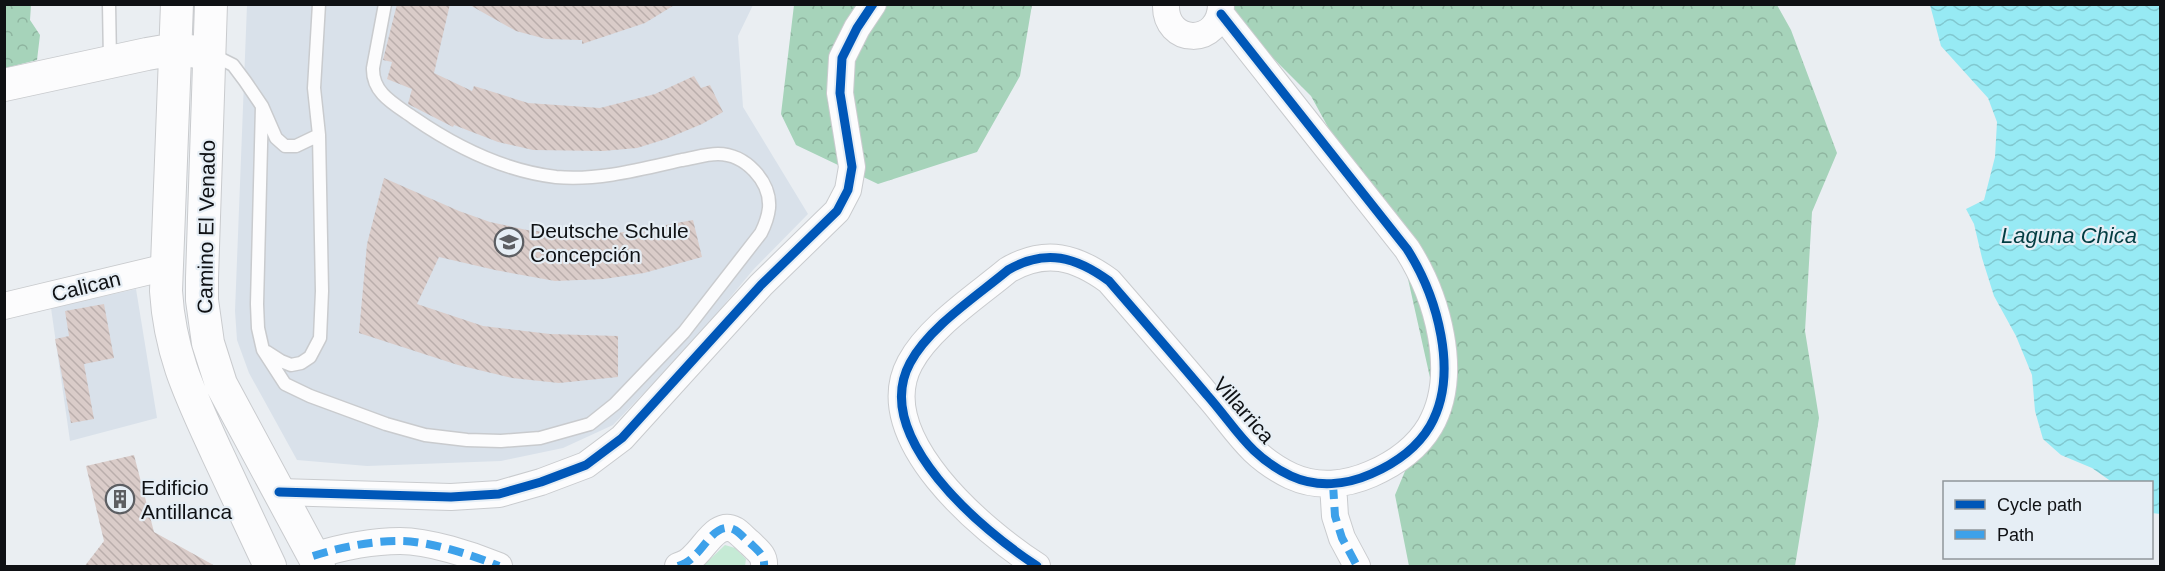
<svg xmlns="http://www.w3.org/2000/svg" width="2165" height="571" viewBox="0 0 2165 571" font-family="Helvetica,sans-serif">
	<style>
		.built { fill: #d9e1ea }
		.green { fill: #c5ead5 }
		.forest { fill: url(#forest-crowns) }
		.water { fill: url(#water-waves) }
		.building { fill: url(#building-back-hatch) }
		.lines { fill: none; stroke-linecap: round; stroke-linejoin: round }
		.service-casing { stroke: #c9cbce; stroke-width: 15 }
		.minor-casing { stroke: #c9cbce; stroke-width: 28 }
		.tertiary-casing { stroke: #c9cbce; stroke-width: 34 }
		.service { stroke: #fcfcfd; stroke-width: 12 }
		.minor { stroke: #fcfcfd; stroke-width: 26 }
		.tertiary { stroke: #fcfcfd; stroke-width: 32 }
		.quiet { stroke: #3da1ea; stroke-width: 8; stroke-dasharray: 15 8; stroke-linecap: butt }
		.cycleway-casing { stroke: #e6eef5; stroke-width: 13 }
		.cycleway { stroke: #0057b8; stroke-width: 9 }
		.labels { text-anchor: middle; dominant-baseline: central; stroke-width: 4.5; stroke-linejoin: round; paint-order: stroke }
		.street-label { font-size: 21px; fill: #0f1114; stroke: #e6eef5 }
		.poi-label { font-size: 21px; fill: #0f1114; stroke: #e6eef5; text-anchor: start }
		.water-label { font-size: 22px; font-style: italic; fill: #023c41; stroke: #e6eef5 }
	</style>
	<defs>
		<pattern id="forest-crowns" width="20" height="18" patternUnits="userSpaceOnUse" patternTransform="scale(1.5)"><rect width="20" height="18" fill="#a6d3ba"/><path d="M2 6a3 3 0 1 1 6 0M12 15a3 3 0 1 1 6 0" fill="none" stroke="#8eb49f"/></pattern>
		<pattern id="water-waves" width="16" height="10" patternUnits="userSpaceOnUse" patternTransform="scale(1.5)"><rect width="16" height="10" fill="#97eaf4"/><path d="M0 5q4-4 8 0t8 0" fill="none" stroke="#81c8d0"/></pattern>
		<pattern id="building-back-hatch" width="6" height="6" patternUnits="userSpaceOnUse" patternTransform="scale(1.5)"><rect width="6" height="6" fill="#daccc9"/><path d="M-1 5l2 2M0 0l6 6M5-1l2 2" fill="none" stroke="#baaeac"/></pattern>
	</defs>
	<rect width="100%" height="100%" fill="#eaeef2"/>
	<path class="built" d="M247,5h506l-15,31 5,71 65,107 -55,56 -60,72 -80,83 -50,23 -62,13 -134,5 -70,-6 -48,-87 -12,-33 -2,-29z
		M136,289l21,129 -87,23 -19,-133z"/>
	<path class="green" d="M725,545l10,3 11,11 -1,7h-42z"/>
	<path class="forest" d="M4,5h27l-1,15 10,15 -3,25 -32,8z
		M794,5h238l-12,71 -43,76 -99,32 -82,-39 -15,-31z
		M1220,5h557l14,25 46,123 -25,59 -7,119 14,87 -24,148h-386l-14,-71 40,-95 -29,-130 -95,-174z"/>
	<path class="water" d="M1930,5h230v509l-8,-1v-31h-40l-20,-14 -31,-13 -18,-16 -8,-28 -3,-36 -16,-39 -22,-40 -12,-38 -8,-34 -8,-15 18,-9 11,-43 2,-35 -9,-24 -47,-52z"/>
	<path class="building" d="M397,4h53l-16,69 38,18 2,-5 54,17 72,5 55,-14 39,-18 7,12 9,-3 13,27 -21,12 -36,15 -29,9 -34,3 -70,-1 -35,-8 -44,-17 -1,2 -45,-23 4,-15 -25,-10 5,-17 -9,-2z
		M468,4h208l-31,19 -63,21v-4l-36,-1 -30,-8z
		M384,178l75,33 31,11 37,8 49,5 52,-3 65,-12 9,37 -58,16 -40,6 -49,2 -60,-11 -56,-13 -22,47 66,22 67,8 68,2v41l-59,6 -47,-5 -54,-13 -99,-32 8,-89z
		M104,304l10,54 -30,6 10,55 -23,4 -16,-84 14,-3 -4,-25z
		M134,455l20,77 63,35h-133l20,-26 -18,-75z"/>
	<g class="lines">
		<g class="service-casing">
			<path id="service" d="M109,4l1,57
				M211,54l22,11 12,16 17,25 14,32 9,8h11l23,-11
				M262,106l-5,198 1,24 5,22 22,34 25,12 76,28 39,11 42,5 34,1 39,-3 50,-14 25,-20 69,-72 77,-99c4,-8 7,-16 8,-25 2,-27 -24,-54 -51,-54 -12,0 -24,4 -36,6 -40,9 -84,21 -126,17 -51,-6 -100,-30 -142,-59 -18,-13 -42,-24 -41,-50l12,-64
				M267,352l14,9 10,4 10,-2 9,-6 10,-19 2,-47 -3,-156 -5,-47 5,-84"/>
		</g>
		<g class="minor-casing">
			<path id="minor" d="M1166,4c-2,42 55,43 55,0
				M4,306l163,-39
				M1333,484l2,32 7,22 15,28
				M279,492l172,5 48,-3 42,-12 45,-17 36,-27 139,-153 76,-74 11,-21 4,-23 -12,-74 2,-35 15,-30 16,-24
				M313,556c29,-9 57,-15 87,-15 29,0 72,14 99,25
				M678,566c6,-2 12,-5 16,-10 11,-9 23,-36 41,-26 5,3 10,9 15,13 7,7 15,12 14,23
				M1037,566c-54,-35 -167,-129 -127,-203 19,-36 67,-67 98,-93 38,-22 68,-13 101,11 33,38 66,76 98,114 30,34 41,60 84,81 26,12 55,9 80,-2 23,-10 46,-26 59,-48 30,-52 7,-130 -23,-177l-186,-235"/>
		</g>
		<g class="tertiary-casing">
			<path id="tertiary" d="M177,4l-11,287c4,64 25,105 51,162 18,38 36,76 53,113
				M211,4l-9,274v22l6,43 13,41 98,182
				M4,85l143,-31 29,-5 21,3"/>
		</g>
		<use href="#service" class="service"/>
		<use href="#minor" class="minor"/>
		<use href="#tertiary" class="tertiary"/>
		<path class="quiet" d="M1333,484l2,32 7,22 15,28
			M313,556c29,-9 57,-15 87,-15 29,0 72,14 99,25
			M678,566c6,-2 12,-5 16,-10 11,-9 23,-36 41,-26 5,3 10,9 15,13 7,7 15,12 14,23"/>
		<g class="cycleway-casing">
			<path id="cycleway" d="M279,492l172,5 48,-3 42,-12 45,-17 36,-27 139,-153 76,-74 11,-21 4,-23 -12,-74 2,-35 15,-30 16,-24
				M1037,566c-54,-35 -167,-129 -127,-203 19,-36 67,-67 98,-93 38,-22 68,-13 101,11 33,38 66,76 98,114 30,34 41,60 84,81 26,12 55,9 80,-2 23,-10 46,-26 59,-48 30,-52 7,-130 -23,-177l-186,-235"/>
		</g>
		<use href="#cycleway" class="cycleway"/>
	</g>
	<defs>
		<g id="school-ring" transform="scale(1.5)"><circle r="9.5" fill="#e6eef5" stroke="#5c5e62" stroke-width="1.5"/><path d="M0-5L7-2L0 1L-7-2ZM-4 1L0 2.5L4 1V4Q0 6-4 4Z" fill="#5c5e62"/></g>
		<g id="building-ring" transform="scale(1.5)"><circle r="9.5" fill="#e6eef5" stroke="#5c5e62" stroke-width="1.5"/><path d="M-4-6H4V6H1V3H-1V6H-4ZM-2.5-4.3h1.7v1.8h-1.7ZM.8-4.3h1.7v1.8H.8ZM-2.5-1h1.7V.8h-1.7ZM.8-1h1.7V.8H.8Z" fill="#5c5e62"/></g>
	</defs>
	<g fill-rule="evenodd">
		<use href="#school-ring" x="509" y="242"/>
		<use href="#building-ring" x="120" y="499"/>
	</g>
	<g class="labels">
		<g class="street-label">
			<text transform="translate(206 227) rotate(-89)">Camino El Venado</text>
			<text transform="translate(86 286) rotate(-14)">Calican</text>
			<text transform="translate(1244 410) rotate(49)">Villarrica</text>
		</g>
		<g class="poi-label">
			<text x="530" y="230">Deutsche Schule<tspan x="530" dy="24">Concepción</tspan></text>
			<text x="141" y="487">Edificio<tspan x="141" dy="24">Antillanca</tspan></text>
		</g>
		<g class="water-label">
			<text x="2069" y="235">Laguna Chica</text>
		</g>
	</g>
	<rect width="2165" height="571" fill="none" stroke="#0f1114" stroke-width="12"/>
	<rect x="1943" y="481" width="210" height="78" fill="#e6eef5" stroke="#90969b" stroke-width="1.5"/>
	<rect x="1955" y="500" width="30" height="9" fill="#0057b8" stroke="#90969b" stroke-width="1.5"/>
	<text x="1997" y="511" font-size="18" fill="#0f1114">Cycle path</text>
	<rect x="1955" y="530" width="30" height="9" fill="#3da1ea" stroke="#90969b" stroke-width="1.5"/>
	<text x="1997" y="541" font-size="18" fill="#0f1114">Path</text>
</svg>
